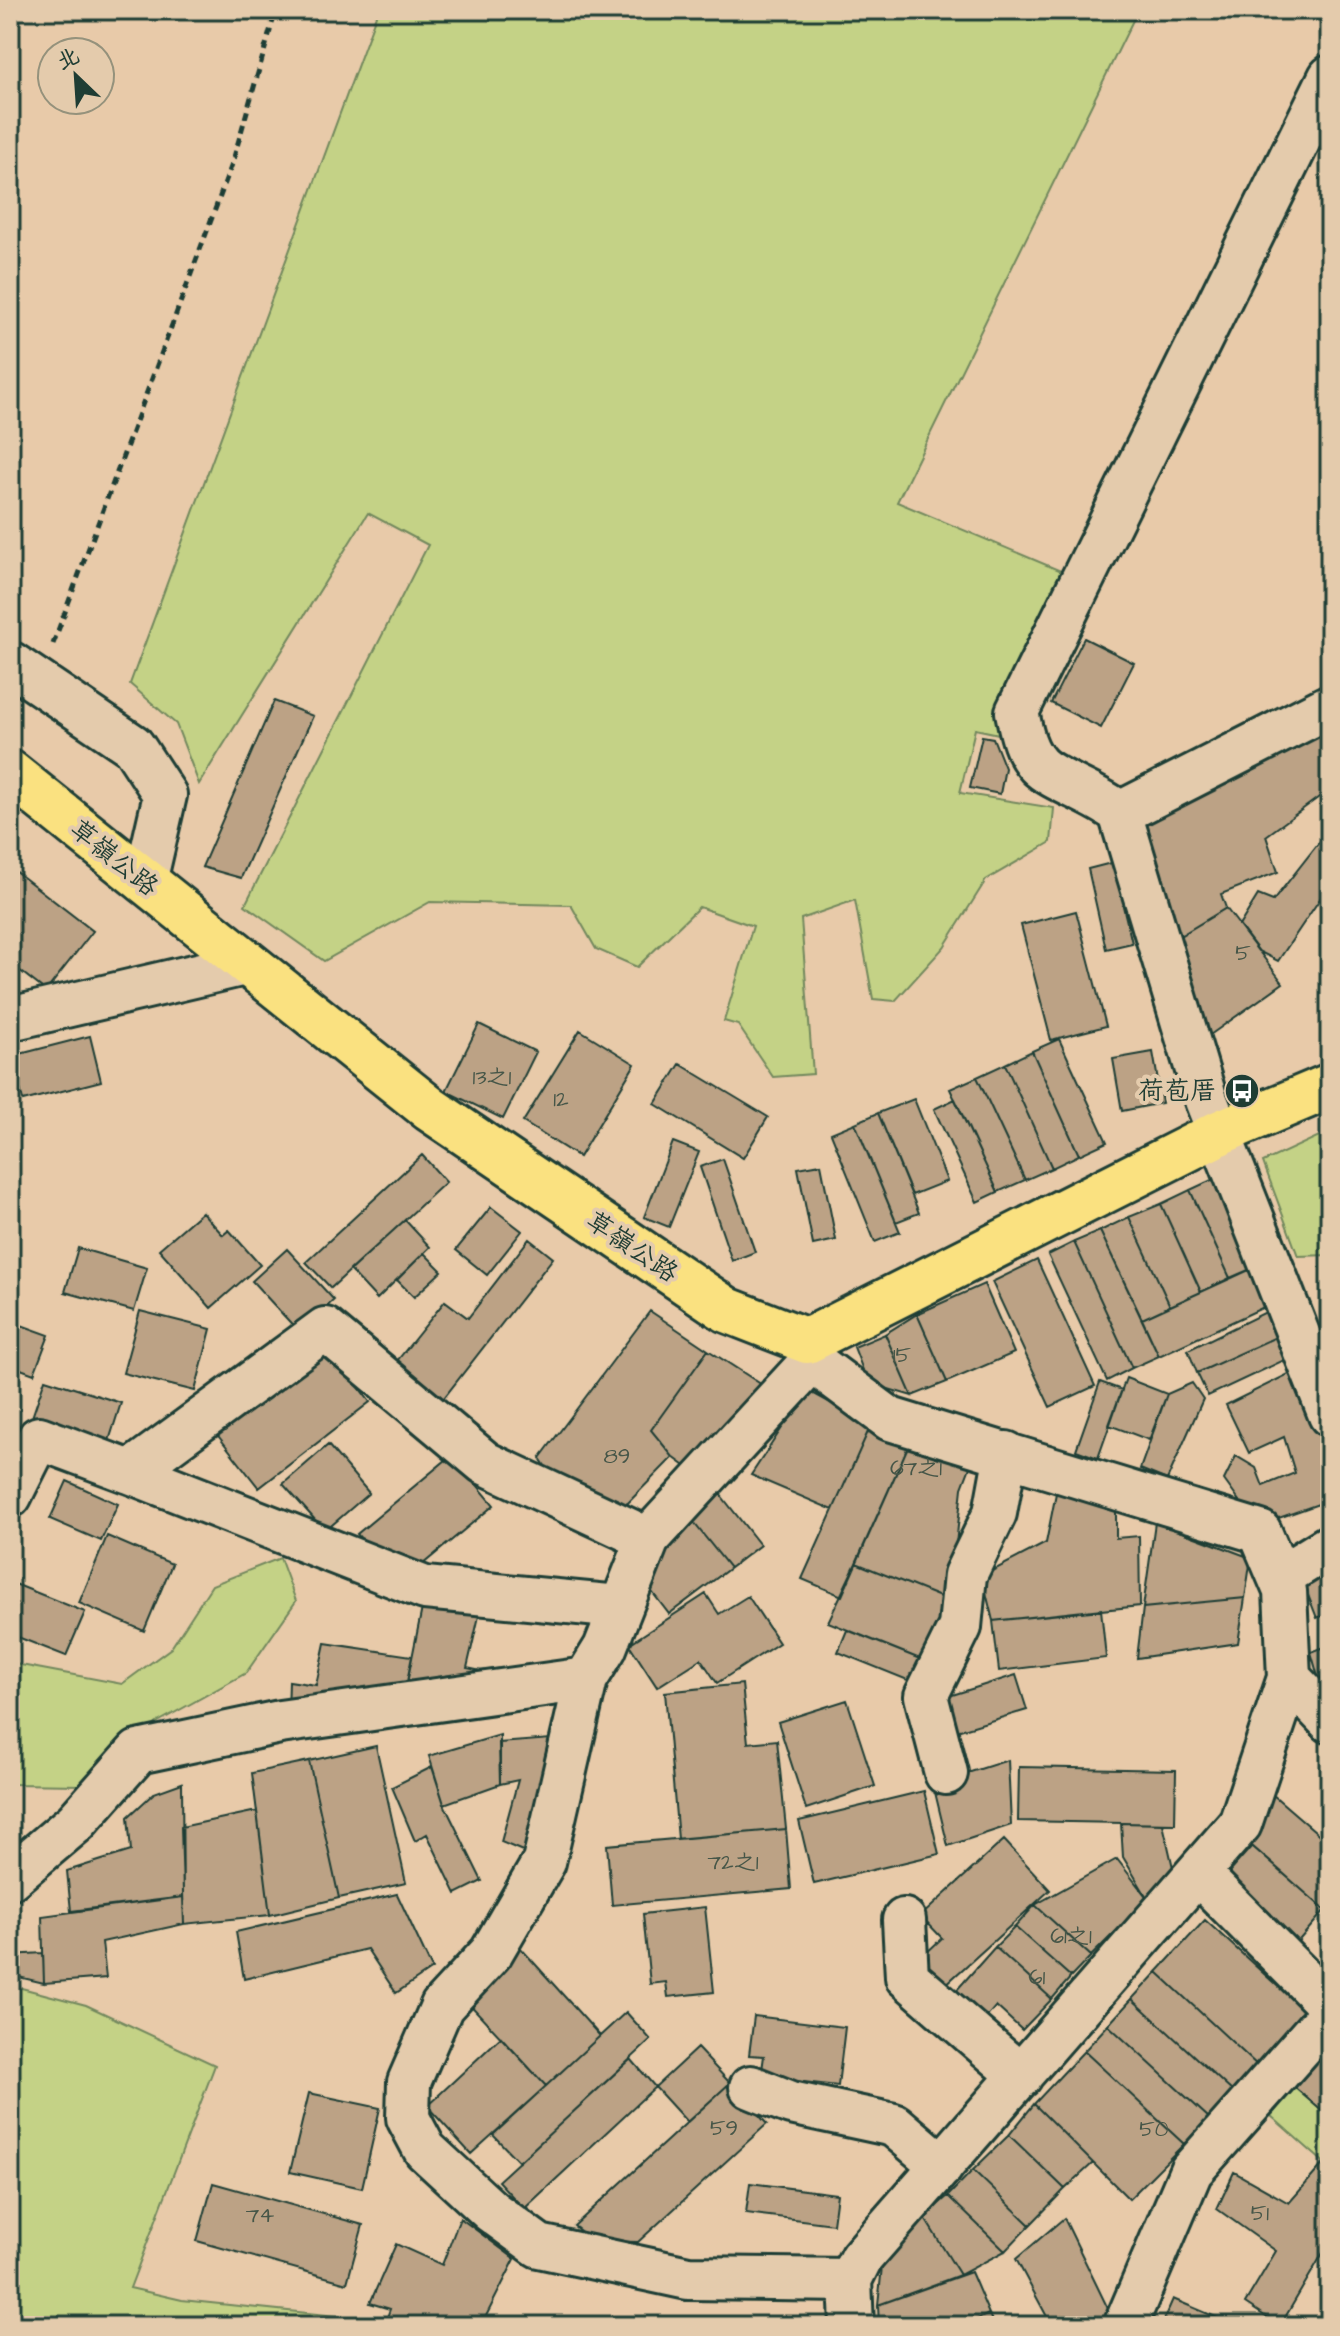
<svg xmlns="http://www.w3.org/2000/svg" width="1340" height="2336" viewBox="0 0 1340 2336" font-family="'Architects Daughter','LXGW WenKai TC',sans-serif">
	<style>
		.green { fill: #c4d286; stroke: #72885d; stroke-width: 2 }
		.building { fill: #bca285; stroke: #1f3d34; stroke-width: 2 }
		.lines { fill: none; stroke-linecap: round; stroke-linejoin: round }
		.minor-casing { stroke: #1f3d34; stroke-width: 48 }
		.major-casing { stroke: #1f3d34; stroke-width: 50 }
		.path { stroke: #1f3d34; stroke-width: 5; stroke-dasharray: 8 6; stroke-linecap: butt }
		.minor { stroke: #e4cbac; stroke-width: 42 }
		.major { stroke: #fae180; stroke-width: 44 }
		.labels { text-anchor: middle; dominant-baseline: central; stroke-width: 8; stroke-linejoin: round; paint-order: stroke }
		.number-label { font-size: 22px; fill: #465648 }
		.street-label { font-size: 26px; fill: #1f3d34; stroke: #e4cbac }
		.poi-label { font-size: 26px; fill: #1f3d34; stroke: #e4cbac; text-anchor: end }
	</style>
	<rect width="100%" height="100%" fill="#e8caa9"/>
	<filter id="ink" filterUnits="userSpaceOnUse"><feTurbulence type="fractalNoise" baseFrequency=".0125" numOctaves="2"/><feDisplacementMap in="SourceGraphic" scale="16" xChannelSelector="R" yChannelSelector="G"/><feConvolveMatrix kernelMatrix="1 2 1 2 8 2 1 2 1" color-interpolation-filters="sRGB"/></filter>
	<g filter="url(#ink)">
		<path class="green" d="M378,10h760l-241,492 171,72 -69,160 -24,-5 -15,64 94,15 -3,34 -65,38 -42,67 -49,54 -22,-2 -18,-99 -54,19 12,155 -40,3 -35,-52 -14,-4 29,-95 -54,-19 -62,60 -41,-18 -25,-44 -141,-3 -106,59 -79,-56 183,-360 -60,-32 -169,271 -23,-60 -46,-40z
			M1330,1131v124l-32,1 -35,-94z
			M280,1558l16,43 -50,72 -88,49 -76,63 -72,-1v-121l112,21 49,-36 41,-63z
			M10,1985l76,20 129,60 -85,223 52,12 163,17 -2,9h-333z
			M1294,2087l36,31v50l-59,-52z"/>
		<path class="building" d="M1084,638l50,25 -33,65 -50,-25z
			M274,701l39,15 -72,162 -39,-11z
			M1330,725v64l-64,47 12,36 -57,22 5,14 -61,37 -27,-129z
			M982,736l11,2 12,30 -5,26 -30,-6z
			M1328,831l2,53 -52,77 -20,-10 -19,-25 19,-31 15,6z
			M1123,860l10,44 -10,2 9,37 -26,6 -18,-80z
			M10,867l83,64 -47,60 -36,-28z
			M1226,908l57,75 -73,52 -33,-40 -12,-50z
			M1076,911l30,115 -55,14 -30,-115z
			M479,1024l57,28 -33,67 -57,-28z
			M580,1030l55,34 -56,93 -56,-35z
			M90,1036l11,45 -78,20 -11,-45z
			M1059,1039l48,103 -28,13 -47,-104z
			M1032,1051l47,104 -27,13 -47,-104z
			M1153,1052l9,51 -40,8 -9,-52z
			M680,1064l88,53 -25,41 -88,-54z
			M1005,1064l47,104 -27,12 -48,-103z
			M977,1077l48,103 -27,12 -48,-103z
			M914,1099l33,82 -35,14 -34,-82z
			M955,1099l43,93 -21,10 -43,-93z
			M878,1113l41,100 -23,9 -41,-99z
			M855,1123l45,109 -25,10 -44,-109z
			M673,1142l26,10 -30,75 -25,-10z
			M422,1155l24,27 -115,106 -25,-26z
			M723,1159l32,93 -23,9 -32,-94z
			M821,1164l15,76 -23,5 -15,-77z
			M1220,1176l40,89 -30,13 -40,-88z
			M1190,1190l40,88 -29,14 -40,-88z
			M1161,1204l40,88 -31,14 -41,-89z
			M491,1207l31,24 -35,44 -31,-25z
			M202,1212l21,23 6,-5 31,35 -49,43 -52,-59z
			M1129,1217l41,89 -28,13 -42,-88z
			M405,1220l25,27 -53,52 -27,-29z
			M1100,1231l59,125 -27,12 -58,-126z
			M529,1239l24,19 -117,150 -47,-37 56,-70 23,17z
			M1074,1242l58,126 -25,13 -59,-126z
			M78,1248l69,20 -13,43 -69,-19z
			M287,1249l47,51 -35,32 -47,-51z
			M424,1253l18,18 -28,26 -17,-17z
			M1037,1260l58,126 -45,21 -58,-125z
			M1260,1265l17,36 -118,55 -17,-37z
			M984,1284l30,69 -67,29 -30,-68z
			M1276,1307l11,25 -90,41 -9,-23z
			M140,1311l71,18 -16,62 -72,-18z
			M650,1311l58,39 -57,80 22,27 -52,53 -69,-33 -12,-19z
			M917,1314l30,68 -35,14 -27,-62z
			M10,1321l39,14 -15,39 -24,-9z
			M1287,1332l10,22 -89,42 -11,-23z
			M885,1334l27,62 -44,-13 -14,-36z
			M324,1342l46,60 -111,86 -47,-60z
			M708,1350l62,40 -74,84 -23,-17 -22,-27z
			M1299,1369l31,100v31l-54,19 -34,-14 -18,-25 12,-24 20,12 7,18 32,-13 -11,-36 -35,16 -23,-48z
			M1126,1378l41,16 -18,46 -40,-15z
			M45,1379l76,24 -19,60 -77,-25z
			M1100,1382l22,8 -24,68 -22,-8z
			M1192,1383l11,16 -36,81 -27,-11 27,-75z
			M807,1390l64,35 -38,85 -82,-35z
			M871,1425l39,17 -68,154 -40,-17z
			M910,1442l62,20 -10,26 -12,113 -94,-38z
			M328,1445l41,48 -44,38 -42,-47z
			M452,1455l42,50 -95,79 -42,-50z
			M67,1481l51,23 -17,37 -51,-22z
			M1056,1493l60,12v33l23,-2 1,70 -147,15 -11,-45 64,-33z
			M720,1494l40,51 -30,23 -40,-50z
			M690,1518l40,50 -61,46 -26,-34z
			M1155,1522l96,36 -6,40 -102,10z
			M107,1536l65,28 -28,67 -65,-28z
			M856,1563l94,38 -25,60 -97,-39z
			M1330,1565v48l-13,5 -16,-41z
			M10,1582l75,30 -19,44 -56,-22z
			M706,1594l13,20 29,-18 31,47 -62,40 -16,-24 -44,28 -28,-43z
			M424,1598l58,5 -15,65 34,7 -101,43z
			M1245,1598l-7,45 -101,15 6,-50z
			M1101,1609l5,49 -107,13 -6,-50z
			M847,1630l78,31 -10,22 -77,-31z
			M325,1643l87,13 -12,62 -112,-4 1,-33 27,4z
			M1330,1645v46l-7,3 -12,-42z
			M1016,1675l11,35 -87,26 -10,-34z
			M742,1684l6,59 29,-3 9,89 -108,10 -13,-147z
			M847,1700l28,86 -69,23 -28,-87z
			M500,1735v49l-56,20 -15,-48z
			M551,1739l-26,113 -24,-10 17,-62 -18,4 -1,-41z
			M376,1746l30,137 -67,15 -30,-137z
			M1008,1760l3,65 -63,21 -15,-62z
			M309,1761l30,137 -69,17 -18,-142z
			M432,1767l12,37 38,77 -26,13 -29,-60 -12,7 -23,-54z
			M1019,1767l157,3 -1,54 -157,-3z
			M182,1783l1,114 -112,14 -4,-40 64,-20 -3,-34 26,-24z
			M1265,1788l65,56v60l-5,6 -95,-83z
			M924,1791l15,63 -125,30 -15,-63z
			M257,1811l13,104 -86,9 -3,-97z
			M1121,1823l42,1 11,48 -26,27 -25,-42z
			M786,1829l5,60 -179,16 -5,-60z
			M1004,1840l46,50 -106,96 -25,-26 23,-22 -21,-22z
			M1252,1846l73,64 -31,36 -73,-65z
			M1117,1859l31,40 -57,57 -56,-51z
			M397,1894l35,75 -36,24 -29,-44 -123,30 -8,-47z
			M183,1897l1,27 -82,18 4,36 -62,5 -2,-67z
			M1035,1905l56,51 -20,21 -56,-50z
			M705,1907l9,85 -46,5 -2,-15 -16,2 -7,-70z
			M1205,1920l102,93 -49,53 -101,-94z
			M1015,1927l56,50 -19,22 -57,-52z
			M518,1945l82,91 -54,50 -83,-89z
			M995,1947l57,52 -30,31 -26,-24 -11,13 -30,-27z
			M43,1953l1,30 -34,-8v-20z
			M1157,1972l101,94 -25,26 -101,-93z
			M1132,1999l101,93 -24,26 -101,-93z
			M626,2012l25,28 -132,122 -26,-27z
			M754,2016l91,11 -7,59 -77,-9 3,-21 -15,-1z
			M1108,2025l101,93 -25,26 -100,-93z
			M501,2037l45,49 -75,68 -44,-48z
			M1330,2047v71l-36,-31z
			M697,2048l33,35 -43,39 -32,-35z
			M1084,2051l100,93 -55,55 -95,-95z
			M631,2059l24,28 -131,122 -26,-28z
			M730,2083l37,41 -129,118 -45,-1 -19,-15z
			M309,2093l71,15 -18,80 -72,-16z
			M1034,2104l59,59 -28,26 -56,-54z
			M1009,2135l56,54 -35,36 -57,-55z
			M1324,2163l6,5v73l-50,85 -35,-23 31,-52 -59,-42 17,-37 55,31z
			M973,2170l57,55 -25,26 -57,-55z
			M213,2183l150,42 -16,58 -150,-42z
			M750,2183l87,11 -4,30 -87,-11z
			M948,2196l57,55 -45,24 -36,-58z
			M924,2217l36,58 -82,30 6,-58z
			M460,2218l55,41 -34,67h-97l6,-17 -20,-6 26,-59 46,21z
			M1064,2218l50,103 -10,5h-52l-36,-67z
			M971,2272l18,42 -27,12h-83l-1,-21z
			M1173,2299l64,27h-76z
			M989,2314l5,12h-32z
			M664,2319l160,4v3h-165z"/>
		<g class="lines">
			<g class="minor-casing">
				<path id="minor" d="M1330,77l-313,635c4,18 7,38 21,53 14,15 59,29 82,48l86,287 124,315
					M10,663l123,83 32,49 -20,87
					M1120,813l210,-107
					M10,1019l235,-55
					M807,1341l5,20 78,58 370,113 25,59 4,87 -49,146 -379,434 -11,22 2,46
					M812,1361l-164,178 -43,109 -19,31 -42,183 -53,91 -49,53 -33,76 -1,36 17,32 66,61 48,35 149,32 162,2
					M130,1472l295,116 194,19
					M10,1496l29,-58 91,34 195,-143 160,134 163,76
					M1280,1577l50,-31
					M1289,1678l41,43
					M946,1773l-20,-77 34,-69 5,-52 30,-62 11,-60
					M1198,1873l132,133
					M10,1878l66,-56 62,-70 142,-30 306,-43
					M904,1920l3,57 114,99
					M751,2087l40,16 103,22 48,41
					M1125,2326l66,-155 139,-157"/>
			</g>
			<g class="major-casing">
				<path id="major" d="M10,773l420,336 297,201 80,31 414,-209 109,-46"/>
			</g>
			<path class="path" d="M53,644l179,-480 44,-154"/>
			<use href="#minor" class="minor"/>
			<use href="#major" class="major"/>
		</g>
	</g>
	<defs>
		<g id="bus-disc" transform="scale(1.8)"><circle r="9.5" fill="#1f3d34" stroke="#e4cbac"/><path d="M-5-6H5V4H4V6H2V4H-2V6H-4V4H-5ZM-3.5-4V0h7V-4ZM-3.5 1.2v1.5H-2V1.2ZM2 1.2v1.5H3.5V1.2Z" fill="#fff"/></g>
	</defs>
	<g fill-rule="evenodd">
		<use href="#bus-disc" x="1242" y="1091"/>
	</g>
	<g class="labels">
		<g class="number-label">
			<text x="1243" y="953">5</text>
			<text x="492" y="1077">13之1</text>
			<text x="561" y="1099">12</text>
			<text x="902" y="1355">15</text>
			<text x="617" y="1456">89</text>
			<text x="916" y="1468">67之1</text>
			<text x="733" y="1862">72之1</text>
			<text x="1071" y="1936">61之1</text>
			<text x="1037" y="1977">61</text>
			<text x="724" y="2128">59</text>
			<text x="1154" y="2129">50</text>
			<text x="1260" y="2213">51</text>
			<text x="260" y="2215">74</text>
		</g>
		<g class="street-label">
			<text transform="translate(114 858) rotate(39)">草嶺公路</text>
			<text transform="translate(632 1247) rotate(34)">草嶺公路</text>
		</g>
		<g class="poi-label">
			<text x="1216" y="1091">荷苞厝</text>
		</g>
	</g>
	<rect width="1340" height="2336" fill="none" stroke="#e4cbac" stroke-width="40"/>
	<rect x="20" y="20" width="1300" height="2296" fill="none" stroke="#1f3d34" stroke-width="3" filter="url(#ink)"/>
	<g transform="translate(76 76) rotate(335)"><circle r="38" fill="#e4cbac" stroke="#95927c" stroke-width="2"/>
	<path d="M0-6L14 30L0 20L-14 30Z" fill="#1f3d34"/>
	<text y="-12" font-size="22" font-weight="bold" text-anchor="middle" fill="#1f3d34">北</text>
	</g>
</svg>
